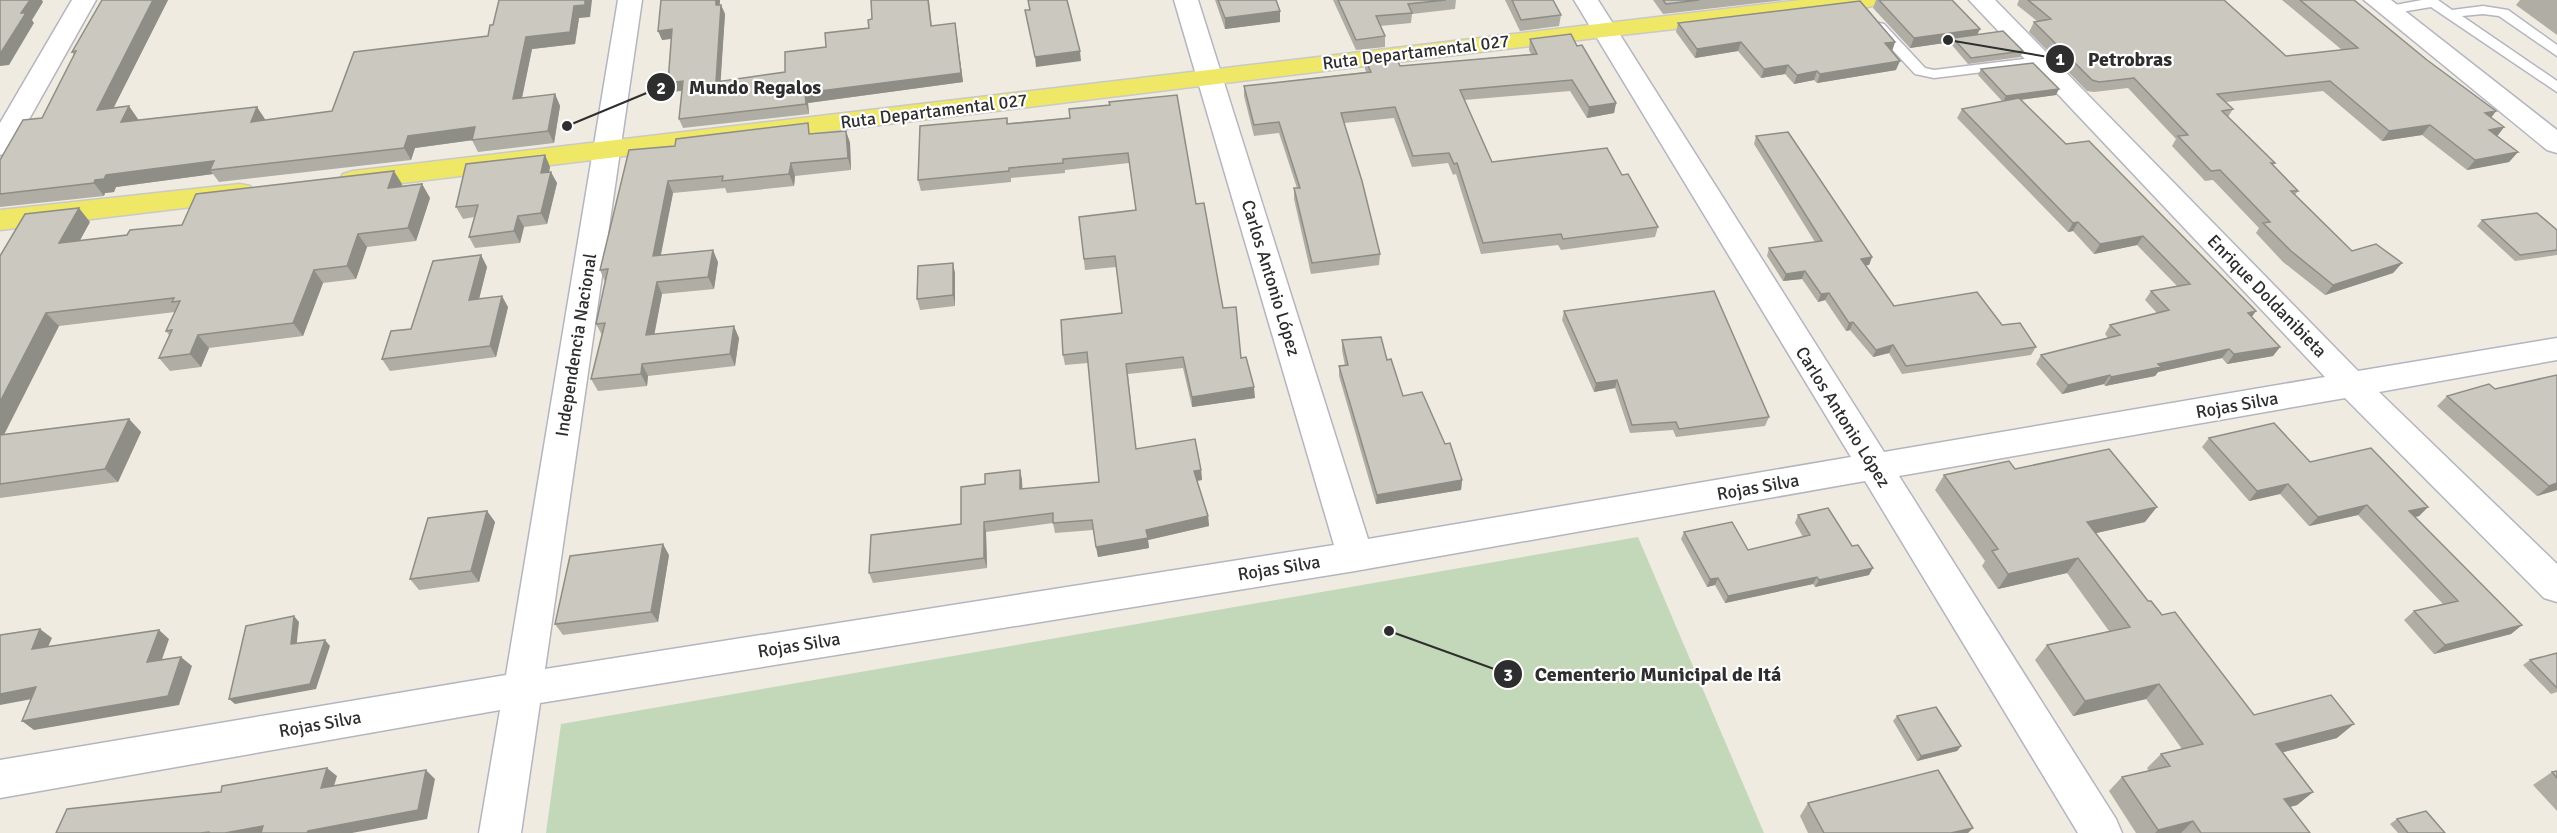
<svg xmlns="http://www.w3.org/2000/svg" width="2557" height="833" viewBox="0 0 2557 833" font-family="Signika,sans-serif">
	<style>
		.cemetery { fill: #c3d8b9 }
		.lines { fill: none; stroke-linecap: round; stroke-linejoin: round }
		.lane-casing { stroke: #b4b5c1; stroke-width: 3 }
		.street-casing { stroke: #b4b5c1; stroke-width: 3 }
		.secondary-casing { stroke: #b4b5c1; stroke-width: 3 }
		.primary-casing { stroke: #c9c9c9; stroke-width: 3 }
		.lane { fill: #fff; fill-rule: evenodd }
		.street { fill: #fff; fill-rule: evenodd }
		.secondary { fill: #fff; fill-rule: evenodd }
		.primary { fill: #efe766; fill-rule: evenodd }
		.wall { fill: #afada4 }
		.shaded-wall { fill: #8e8d86 }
		.building { fill: #cbc9bf; stroke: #8e8d86; stroke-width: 1.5 }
		.labels { text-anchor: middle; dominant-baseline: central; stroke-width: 4.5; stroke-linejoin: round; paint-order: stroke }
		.street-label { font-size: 18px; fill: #2e2e2e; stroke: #fff }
		.leader { fill: none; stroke: #2e2e2e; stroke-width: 2 }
		.callout-dot { fill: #2e2e2e; stroke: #fff; stroke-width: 2 }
		.mark-label { font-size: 18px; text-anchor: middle; font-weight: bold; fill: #fff }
		.callout-label { font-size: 20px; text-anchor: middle; font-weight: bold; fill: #2e2e2e; stroke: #fff; stroke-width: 4.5; stroke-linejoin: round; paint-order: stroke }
	</style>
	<rect width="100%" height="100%" fill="#efebe1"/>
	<path class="cemetery" d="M1638,537l126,296h-1218l15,-109z"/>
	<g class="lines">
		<g class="lane-casing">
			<path id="lane" d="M2422,0h16l14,10 31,-4 25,4 49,35v11l-58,-40 -16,-2 -21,2 95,65v11l-126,-85 -42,7 -7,-4 2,-3z
				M1879,23l5,1 41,44 9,2 106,-13 7,4 -7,4 -106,13 -19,-4 -41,-44 -2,-3z"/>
		</g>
		<g class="street-casing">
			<path id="street" d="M618,0h24l-97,669 789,-124 -160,-545h24l170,539 483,-82 -277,-457h24l286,452 441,-75 -356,-377h26l363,371 199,-33v22l-178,32 178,172v38l-13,-4 -199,-200 -446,78 217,343 6,14h-44l-213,-352 -510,90 -815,132 -19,130h-42l21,-123 -500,88v-38l506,-85z
				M2364,0h27l166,130v23l-10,-3z"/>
		</g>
		<g class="secondary-casing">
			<path id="secondary" d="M72,0h24l-82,146 -4,6 -10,3v-32z"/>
		</g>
		<g class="primary-casing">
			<path id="primary" d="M1801,0h79l-3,5 -9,2 -264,30 -1251,152 -10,-3 -4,-6 4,-6 10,-3z
				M240,184l10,2 4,7 -4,7 -250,30v-20z"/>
		</g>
		<use href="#lane" class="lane"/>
		<use href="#street" class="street"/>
		<use href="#secondary" class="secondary"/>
		<use href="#primary" class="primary"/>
	</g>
	<path class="wall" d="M102,0h66l-55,108 25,11 -1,1 120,-13 7,13 68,-9 156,-75 2,-11 100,-8 -11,1 -4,26 -43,5 -10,49 33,-4 5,12 -6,37 -76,9 -6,-12 -57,8 -4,12 -192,22 -6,-8 -97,13 -2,5 -9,1 -1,3 -104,11v-47l42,-42 32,-63 -2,-3z
		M661,0h59l-1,5h2l4,9 -5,67 65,-9 41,-25 43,-19 3,-9 -1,-19h58l3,26 23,-3 8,59 -155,21 1,11 -126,14 -4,-9 3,-28 -11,1v-53l-9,1z
		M1215,0h61l4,11v11l-55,7z
		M1333,0h123l-1,9 -43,5 -1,9 -31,3 5,10v11l-29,3z
		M1505,0h48l8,15 -2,11 -39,5z
		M1653,0h132l-122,14z
		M1876,0h76l28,29 -3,6 46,16 -3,6 -52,7 -17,-20v-2l-41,6 -37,-40z
		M2019,0h205l62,56 56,-6 -60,-50h72l73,60 69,51 -5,6 13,10 -7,9 21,16 -9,10 -42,8 -45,-35 -40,6 -59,-50 -97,11 7,7 -5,8 47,46 -2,2 25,26 -3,4 57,56 50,12 -9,10 -68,22 -42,-33 -27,-29 3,-5 -46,-48 -8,1 -33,-35 4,-7 -48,-51 -34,4 -7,-1 -58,-59 5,-10 3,-1 -20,-16z
		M2520,0h37v35l-41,-30z
		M1678,23l217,19 -3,9 4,19 -79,13 -3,-3 -20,4 -9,-10 -24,4 -23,-27 -43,7 -19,-26z
		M1530,39l47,7 39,57 -2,10 -27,5 -17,-27 -106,9 28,62 130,13 36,52 -3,10 -94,13 -3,-5 -77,9 -25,-80 -3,1 -5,-12 -36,4 -18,-49 -50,5 36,131 -1,11 -68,9 -17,-75v-11h3l-18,-55 -25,3 -10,-40v-10l122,-14 -1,-3v-10l35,7 131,-12 -2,-4z
		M1981,69l75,26 -36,5 46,44 186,173 28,30 -7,9 -46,8 -5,-6 -64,14 -3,4 -50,10 -1,-2 -42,10 -26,-30 5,-9 67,-17 -3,-4 5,-9 47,-12 -12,-13 6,-9 26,-5 -40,-41 -43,9 -21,-23 -5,1 -111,-114 5,-9 40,-8 -24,-26z
		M1069,109l127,95 27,104 32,90 -63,9 -9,-39 -55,6 8,75 65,21 1,10 -5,1 11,35 1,10 -61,14 1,8 -51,9 -5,-27 -38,3 -2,-10 -67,9 1,36 -114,15 -4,-10 92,-49 24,-40 35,-14 2,10v9l77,-7 -11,-119 -23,2 -2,-10 59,-42 -6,-46 -31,3 -6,-53 57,-7 -7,-47 -64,7v3l-54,5v4l-90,9 -3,-11 89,-62 1,5 62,-5z
		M846,131l4,12 1,27 -56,6 -1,10 -67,7 -2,-5 -52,5 -12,62 57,7 -4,27 -52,5 -8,40 85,4 -4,28 -87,10 -1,10 -49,5 -7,-12 11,-44 -6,-11 9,-42 -5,-12 29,-120z
		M1756,136l116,121 -3,8h-4l29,41 108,19 34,22 -5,8 -129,19 -13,-21 -16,4 -23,-27 -4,1 -21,-31 -7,2 -16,-23 -19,2 -16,-25 2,-8 46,-6 -61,-98z
		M545,155l5,12 -1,5 8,11 -10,41 -23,3 -4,16 -45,5 -6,-11 5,-20 -11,2 -7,-12z
		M402,184v3l20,-3 8,14 -14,43 -49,6 -11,32 -33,4 -20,53 -94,12 -8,19 -31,4 -11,-13 10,-23 -3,-4 9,-19 -116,14 -55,109 125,-16 12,13 -23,50 -118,16v-242l90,-34 -11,19 48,-6z
		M2482,220l75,10v25l-42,6 -38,-35z
		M481,255l6,12 -8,32 29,8 -12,50 -106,14 -8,-12z
		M953,263l2,11v32l-35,4 -3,-11z
		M1564,311l205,106 -4,9 -89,11 -3,-7 -43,3 -15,-45 -21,4 -32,-72z
		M1342,340l45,20 16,36 42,48 17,36 -1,10 -85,14 -37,-128v-10h6l-3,-16z
		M2557,375v115l-20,6 -100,-90 10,-10 48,-7z
		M2209,438l101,24 118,45 -9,9 -4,1 107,108 -11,9 -77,20 -30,-34 10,-9 29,-7 -85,-89 -49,11 -29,-32 -31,7 -47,-54z
		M2015,469l130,53 -50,11 53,68 14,14 92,100 83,23 -54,14 30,40 -16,13 -7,2 20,26h-174l-27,-42 13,-14 27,-6 -2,-3 14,-14 21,-5 -36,-50 -73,17 -38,-56 12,-15 62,-14 -42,-58 -69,16 -16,-23 3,-5 -50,-71 9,-15z
		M487,511l8,11 -16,60 -60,8 -9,-11z
		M1798,515l71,60 -54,12 -2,-3 -88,19 -10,-18 -8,2 -26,-48 3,-7 64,18 55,-13 -8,-14z
		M669,555l-11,67 -95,13 -8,-11z
		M2557,653v39l-6,2 -28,-29 7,-5z
		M1897,716l64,30 -4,5 -40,10 -24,-40z
		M2557,771v40l-24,-26 19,-13z
		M1808,803l160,30h-160l-8,-17z
		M2397,819l48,14h-47l-8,-9z"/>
	<path class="shaded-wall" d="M30,0h12l1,2 -11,18 2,3 -25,42 -9,1v-12l21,-41z
		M153,0h15l-62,123 -9,-13z
		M585,0h7l-2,17 -11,1 -4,26 -43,5 -13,63 -6,-13 13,-62z
		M716,0h4l-1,15 -3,-10z
		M721,5l4,9 -5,77 -4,-9z
		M1280,11v11l-55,7v-11z
		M955,23l8,59 -155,21 1,11 -3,-10 -1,-11z
		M672,29l4,9 -14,2 -4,-9z
		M1980,29l-5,10 -22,-1 -2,4 -41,6 4,-10z
		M1741,42l-3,9 -43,7 2,-9z
		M1895,42l-3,9 -7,-8z
		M1080,51l1,10 -45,6 -1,-10z
		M1900,61l-4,9 -79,13 3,-9z
		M1788,65l-3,9 -24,4 3,-9z
		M1817,71l-3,9 -20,4 3,-9z
		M683,81l3,9 -15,2 -3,-9z
		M2059,89l-3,6 -53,7 3,-6z
		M555,94l5,12 -6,37 -6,-12z
		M1616,103l-2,10 -27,5 2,-11z
		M129,106l9,13 -8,15 -9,-12z
		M257,107l8,12 -6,15 -8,-12z
		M2496,111l-8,11 -3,-9z
		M2430,125l-8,10 -40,6 7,-10z
		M475,127l6,12 -66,9 -4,12 -7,-12 4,-12z
		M2504,127l-8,11 -7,-8z
		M846,131l4,12 1,27 -3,-12z
		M2518,152l-9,10 -42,8 8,-10z
		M545,155l5,12 -3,17 -6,-11z
		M214,161l-4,9 3,4 -97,13 -2,5 -9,1 -1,3 -10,-13 1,-3 11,-5z
		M791,163l4,13 -1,10 -5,-12z
		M394,171l8,13 -6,18 -8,-14z
		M551,172l6,11 -10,41 -6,-11z
		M668,181l5,12 -15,75 -5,-12z
		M422,184l8,14 -14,43 -8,-13z
		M79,208l11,14 -19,35 -12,-14z
		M518,216l6,11 -4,16 -6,-12z
		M2078,222l-5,9 -5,1 5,-9z
		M358,234l9,13 -11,32 -9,-13z
		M2143,236l-6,9 -43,9 6,-10z
		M713,250l5,12 -4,27 -6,-12z
		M481,255l6,12 -11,44 -7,-11z
		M1872,257l-3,8 -12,2 4,-8z
		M953,263l2,11v32l-2,-11z
		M2402,263l-9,10 -68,22 8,-10z
		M314,270l9,13 -20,53 -10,-13z
		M1805,271l-3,8 -19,2 3,-7z
		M657,282l5,12 -10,53 -6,-12z
		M1829,293l-4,7 -7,2 3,-8z
		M502,296l6,11 -12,50 -6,-11z
		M2256,311l-7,10 -1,-8z
		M46,313l13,13 -59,116v-40z
		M1853,322l-3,8 -4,1 3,-8z
		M734,326l5,12 -4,28 -5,-12z
		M198,335l11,13 -8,19 -11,-13z
		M1893,345l-4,8 -16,4 3,-7z
		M2280,347l-7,9 -46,8 7,-10z
		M2229,349l-7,9 -64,14 -3,4 -50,10 6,-9 47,-13z
		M642,364l6,12 -1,10 -6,-12z
		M2110,375l-6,9 -42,10 6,-9z
		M1617,380l-2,8 -21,4 2,-9z
		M1254,387l1,11 -63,9v-10z
		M129,419l12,13 -23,50 -13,-13z
		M1020,470l2,10 1,19 -3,-10z
		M1201,470l1,10 -7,1 -1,-10z
		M1462,480l-1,10 -85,14 1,-9z
		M2557,483v7l-20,6 12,-10z
		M2288,484l-8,10 -31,7 8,-10z
		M2367,505l-9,10 -49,11 9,-9z
		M2157,507l-12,15 -70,16 12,-16z
		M2428,507l-9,9 -19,5 9,-10z
		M487,511l8,11 -16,60 -8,-11z
		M1208,516l1,10 -61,14 1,8 -51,9 -2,-10 50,-17z
		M984,522l2,10 1,36 -3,-10z
		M663,544l6,11 -11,67 -7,-10z
		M2078,558l-11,15 -69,16 10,-15z
		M1873,568l-4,7 -54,12 4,-7z
		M1817,577l-4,7 -88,19 3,-7z
		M1718,578l-3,7 -8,2 3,-8z
		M294,616l5,6 -3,28 -5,-6z
		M2522,625l-11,9 -77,20 11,-9z
		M40,629l12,9 -9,20 -11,-9z
		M159,630l10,9 -11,32 -11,-9z
		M325,640l5,6 -14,43 -81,15 -6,-5z
		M181,657l11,9 -13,39 -145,25 -12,-9z
		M2159,684l-13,15 -73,17 12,-15z
		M36,687l12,9 -48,9v-11z
		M2354,724l-17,14 -76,20 15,-14z
		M1961,746l-4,5 -40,10 4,-5z
		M327,768l10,8 -6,20 -10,-8z
		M426,770l9,9 -8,40 -75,14h-45l1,-2z
		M2313,792l-16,13 -29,8 16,-14z
		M2193,821l-12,12h-26l3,-3z
		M263,826l9,7h-47z
		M1973,828l-5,5h-17z"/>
	<path class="building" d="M0,0h30l-9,13h5l-26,41z
		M102,0h51l-56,110 32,-4 -8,16 136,-15 -6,15 81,-11 22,-59 134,-16 2,-11h3l6,-25h86v5l-11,1 -4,26 -44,5 -13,62 42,-5 -7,37 -76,9 3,-13 -67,9 -4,12 -194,22 4,-9 -108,14 -2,4 -9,1 -1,3 -94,11v-34l23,-40 19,-2 34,-67 -4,1z
		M661,0h55v5h5l-5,77 69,-10v-20l41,-5 -1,-14 44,-5 -1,-8 4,-1 -1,-19h57l3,26 24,-3 6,50 -156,20 1,11 -127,15 4,-38 -15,2 4,-54 -14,2z
		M1028,0h39l13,51 -45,6 -10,-47h5z
		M1218,0h58l4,11 -55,7z
		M1338,0h108l-38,4 4,9 -36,3 9,20 -29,4z
		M1512,0h41l8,15 -40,5z
		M1663,0h36l-33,4z
		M1879,0h73l28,29 -66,9z
		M2028,0h196l62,56 72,-8 -58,-48h54l73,60 69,51 -11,2 19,14 -15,3 29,22 -43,8 -45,-35 -41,6 -59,-50 -113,13 16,15 -11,2 53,52h-4l27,28h-7l61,60 24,-7 26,19 -69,22 -42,-34 -28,-28 7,-1 -50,-52 -9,1 -33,-35 10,-1 -54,-57 -35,4 -7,-2 -58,-58 17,-3z
		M1860,1l35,41 -10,1 15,18 -80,13 -3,-3 -20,4 -9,-10 -24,4 -23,-27 -44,7 -19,-26z
		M2003,31l20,20 -52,7 -18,-20z
		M1571,34l6,12 5,-1 34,58 -27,4 -17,-27 -112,10 32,72 115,-14 15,27 6,-1 30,53 -95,12 -2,-5 -78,9 -26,-80 -3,1 -5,-11 -36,3 -18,-49 -54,6 21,68 18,73 -68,9 -18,-75h6l-21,-66 -25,3 -10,-39 127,-14 -6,-13 30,-4 5,11 137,-12 -7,-15z
		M2033,63l26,26 -53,7 -25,-27z
		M1177,95l19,109 8,-1 19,105 13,-1 5,51 5,-1 8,30 -62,10 -9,-40 -57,7 10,85 59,-10 6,31 -7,1 14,45 -62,14 2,8 -52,9 -4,-27 -39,3v-10l-69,9v36l-115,15 2,-38 90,-11v-37l24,-3v-10l35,-4v19l79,-7 -12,-130 -24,3 -2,-35 61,-7 -7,-57 -31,3 -5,-42 57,-7 -8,-57 -65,6v4l-54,5v3l-91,9 2,-54 87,-8v6l63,-6 -1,-9 41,-4 -1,-3z
		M2019,98l47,46 23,-3 167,170 -8,2 32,34 -46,7 -5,-5 -71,15 3,3 -50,10 -1,-2 -42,10 -27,-30 79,-20 -10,-10 59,-15 -18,-19 39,-7 -47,-48 -43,8 -22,-22 -5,1 -111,-114z
		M808,123l1,11 37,-3 2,27 -57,5 -2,11 -67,7 1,-5 -55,5 -15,75 60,-6 -5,27 -51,5 -11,53 88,-9 -4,28 -88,10 -1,10 -50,5 14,-56 -9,1 12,-55 -8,1 29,-120 46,-4 1,-7z
		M1788,132l84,125 -11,2 33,47 83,-14 25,33 18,-2 16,24 -130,19 -13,-21 -17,5 -23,-28 -4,1 -20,-30 -8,1 -16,-23 -19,3 -17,-26 53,-7 -66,-105z
		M545,155l-4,18 10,-1 -10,41 -23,3 -4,15 -45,6 9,-32 -22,2 10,-43z
		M394,171l-6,17 34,-4 -14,44 -50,6 -11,32 -33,4 -21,53 -95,12 -8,19 -31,4 13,-28 -6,1 14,-30 -8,1 2,-4 -128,15 -46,89v-146l25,-42 54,-6 -20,35 68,-8 3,-5 52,-5 14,-31z
		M2537,213l20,17v20l-37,5 -38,-35z
		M481,255l-12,45 33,-4 -12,50 -108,13 9,-28 20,-2 22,-68z
		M953,263v32l-36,4 1,-33z
		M1714,291l55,126 -90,12 -3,-7 -44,3 -15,-45 -21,3 -32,-72z
		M1381,337l6,23 4,-1 12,37 19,-4 23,52 5,-1 12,37 -85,15 -38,-129 9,-1 -6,-25z
		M2557,375v108l-8,3 -102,-90 42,-12 6,5z
		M129,419l-24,50 -105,15v-49z
		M2274,423l36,39 61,-14 57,59 -19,4 113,114 -77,20 -31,-34 44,-10 -91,-96 -49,12 -30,-33 -31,7 -48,-53z
		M2109,449l48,58 -70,15 61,79h3l11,14 13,-3 79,103 77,-20 23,29 -78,20 37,48 -29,7 26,34h-109l-8,-12 -35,9 -36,-53 48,-11 -9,-12 42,-10 -44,-60 -74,17 -38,-56 83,-18 -52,-69 -70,16 -16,-23 6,-2 -54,-74 65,-14 6,8z
		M1828,508l24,38 6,-1 15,23 -54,12 -2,-3 -89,19 -10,-18 -8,1 -26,-47 48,-10 16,28 62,-15 -12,-20z
		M487,511l-16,60 -61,8 18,-61z
		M663,544l-12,68 -96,12 15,-68z
		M294,616l-3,28 34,-4 -15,44 -81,15 17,-73z
		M40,629l-8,20 127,-19 -12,32 34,-5 -13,39 -146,25 14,-34 -36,7v-59z
		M2557,653v35l-27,-28z
		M1936,707l25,39 -40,10 -24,-40z
		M327,768l-6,20 105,-18 -8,40 -110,21 -1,2h-46l2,-7 -38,7h-16v-1l-9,1h-144l11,-24 154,-17 1,-6z
		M1938,770l35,58 -22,5h-127l-16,-30z
		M2557,771v7l-5,-6z
		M2426,811l19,22h-37l-11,-14z"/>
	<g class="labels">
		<g class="street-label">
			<text transform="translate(1416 52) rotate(-7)">Ruta Departamental 027</text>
			<text transform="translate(934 111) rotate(-7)">Ruta Departamental 027</text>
			<text transform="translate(1271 278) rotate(73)">Carlos Antonio López</text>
			<text transform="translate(2267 296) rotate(46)">Enrique Doldanibieta</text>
			<text transform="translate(576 345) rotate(-81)">Independencia Nacional</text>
			<text transform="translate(2237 405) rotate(-10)">Rojas Silva</text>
			<text transform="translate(1843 417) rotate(58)">Carlos Antonio López</text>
			<text transform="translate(1758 487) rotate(-10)">Rojas Silva</text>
			<text transform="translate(1279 568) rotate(-9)">Rojas Silva</text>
			<text transform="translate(799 645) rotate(-9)">Rojas Silva</text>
			<text transform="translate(320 724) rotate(-10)">Rojas Silva</text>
		</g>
	</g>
	<path class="leader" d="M1948 40L2060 59M567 126L661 87M1389 631L1508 674"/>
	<g class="callout-dot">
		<circle cx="1948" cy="40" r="6"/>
		<circle cx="567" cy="126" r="6"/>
		<circle cx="1389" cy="631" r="6"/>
		<circle cx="2060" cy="59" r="15"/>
		<circle cx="661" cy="87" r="15"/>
		<circle cx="1508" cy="674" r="15"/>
	</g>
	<g class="mark-label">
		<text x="2060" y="65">1</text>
		<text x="661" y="94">2</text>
		<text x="1508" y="681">3</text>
	</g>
	<g class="callout-label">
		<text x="2130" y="66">Petrobras</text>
		<text x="755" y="94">Mundo Regalos</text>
		<text x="1658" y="681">Cementerio Municipal de Itá</text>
	</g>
</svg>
